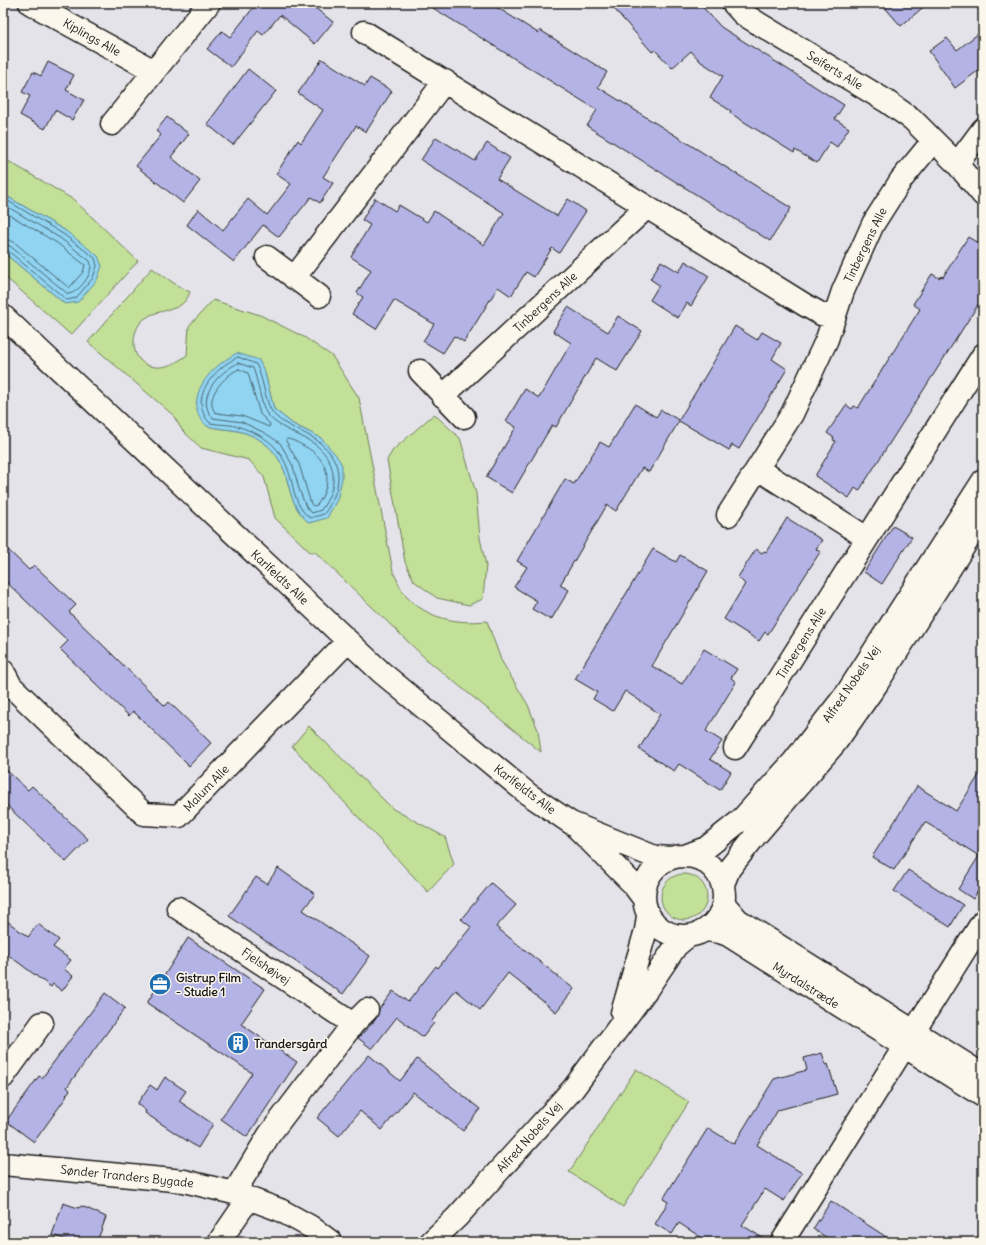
<svg xmlns="http://www.w3.org/2000/svg" width="986" height="1245" viewBox="0 0 986 1245" font-family="Delius,sans-serif">
	<style>
		.green { fill: #c2e098; stroke: #6f7e5a; fill-rule: evenodd }
		.water { fill: #90d4f2; stroke: #628a9c }
		.lines { fill: none; stroke-linecap: round; stroke-linejoin: round }
		.shore { stroke: #4a6672; stroke-width: 1 }
		.building { fill: #b3b3e5; stroke: #1c1c1c }
		.minor-casing { stroke: #1c1c1c; stroke-width: 25 }
		.minor { stroke: #fbf7ec; stroke-width: 22 }
		.labels { text-anchor: middle; dominant-baseline: central; stroke-width: 3; stroke-linejoin: round; paint-order: stroke }
		.street-label { font-size: 12px; fill: #1c1c1c; stroke: #fbf7ec }
		.poi-label { font-size: 12px; font-weight: bold; fill: #1c1c1c; stroke: #fbf7ec; text-anchor: start }
	</style>
	<rect width="100%" height="100%" fill="#e5e3ea"/>
	<filter id="ink" filterUnits="userSpaceOnUse"><feTurbulence type="fractalNoise" baseFrequency=".025" numOctaves="2"/><feDisplacementMap in="SourceGraphic" scale="8" xChannelSelector="R" yChannelSelector="G"/><feConvolveMatrix kernelMatrix="1 2 1 2 8 2 1 2 1" color-interpolation-filters="sRGB"/></filter>
	<g filter="url(#ink)">
		<path class="green" d="M3,158l71,42 64,61 -67,74 -68,-60v-23l62,52 1,-73 -63,-37z
			M152,268l26,18 12,6c-9,25 -33,13 -49,30 -11,13 -10,39 9,44 13,4 27,-3 37,-11l2,-29 24,-26 47,15 44,22 28,19 27,42 34,173c4,8 7,18 13,25 22,23 50,28 81,25l14,39 27,45 10,25 3,22 -115,-93 -111,-107h-5l-35,-34 -11,-41 -15,-17 -48,-12 -19,-18 -9,-15 -85,-73zM265,373l9,36 19,15 28,14 -12,85c-14,-13 -17,-24 -22,-43 -6,-26 -23,-43 -49,-49 -10,-2 -21,-2 -31,-5z
			M434,414l26,24 16,55 4,45 6,27 -3,34 -14,6 -32,-7 -23,-17 -9,-19 -18,-102 6,-10z
			M309,726l84,83 52,28 9,27 -26,28 -136,-146z
			M661 897a23 23 0 1 1 46 0a23 23 0 1 1-46 0Z
			M636,1069l53,33 -66,105 -54,-35z"/>
		<path class="water" d="M3,194l63,37 32,25 4,10 -5,14 -19,22 -13,2 -62,-52z
			M237,353l22,7 6,13 9,36 19,15 28,14 15,17 6,10v14l-5,21 -10,18 -18,5c-14,-13 -17,-24 -22,-43 -6,-26 -23,-43 -49,-49 -10,-2 -21,-2 -31,-5 -3,-3 -8,-8 -9,-12 -8,-27 18,-50 39,-61z"/>
		<g class="lines">
			<path class="shore" d="M3,198l60,36 32,24 2,8 -4,12 -17,20 -9,2 -60,-50 -4,-1
				M3,204l57,34 30,23c5,11 -11,32 -22,33l-58,-48 -7,-2
				M3,211l54,32 28,22 -2,7 -14,16 -55,-46 -11,-4
				M238,357l18,7c7,14 9,35 15,46 9,16 35,21 48,32 26,20 23,47 5,72l-14,4c-11,-8 -15,-21 -18,-35 -8,-32 -20,-45 -52,-56 -9,-3 -20,-2 -30,-4 -23,-24 4,-55 28,-66z
				M238,363l15,5c5,12 8,38 14,46 13,16 34,20 49,31 23,19 21,43 5,65l-9,3 -6,-6 -7,-18 -6,-23 -13,-23 -15,-10 -23,-11 -29,-4c-19,-20 6,-46 25,-55z
				M239,369l9,4 12,41 10,10 -1,3 -27,-11 -26,-3c-14,-14 10,-39 23,-44z
				M287,439c5,0 11,4 17,7 25,13 30,36 13,59l-4,1 -2,-2 -12,-40 -13,-23z"/>
		</g>
		<path class="building" d="M257,3h52l24,19 -18,22 -35,-29 -17,20 -5,-4 -27,36 -24,-18 15,-18 8,6z
			M425,3h65l48,30 2,-3 67,42 -9,15 193,121 -21,33 -183,-115 10,-16z
			M609,3h90l22,24 123,78 -9,14 14,9 -12,19 -7,-5 -13,21 -22,-13 -1,3 -64,-40 1,-2 -21,-13 13,-22 -22,-14 -10,-11 -19,17 -17,-18 -3,2z
			M881,3h47l-27,23z
			M983,30v37l-28,21 -26,-37 18,-13 10,12z
			M322,59l43,27 5,-8 22,13 -26,41 -10,-6 -33,51 10,6 -13,20 -9,-6 -32,40 -16,-12 -29,37 -47,-37 11,-16 25,21 25,-31 19,16 24,-31 -15,-10 22,-34 3,3 22,-33 -25,-17z
			M48,62l26,13 -8,15 18,10 -12,20 -17,-10 -10,19 -25,-14 10,-19 -8,-4 11,-20 8,4z
			M248,69l28,22 -43,54 -26,-21z
			M167,117l22,17 -18,23 29,24 -17,22 -47,-37 25,-31 -5,-4z
			M436,137l39,24 12,-18 23,15 -13,21 60,37 11,-17 18,12 -27,42 -7,-5 -18,29 -8,-5 -15,24 -13,-9 -34,55 -10,-6 -11,17 -20,-12 11,-17 -40,-24 -18,29 -24,-15 11,-17 -6,-4 14,-23 -20,-13 19,-32 -8,-5 13,-22 20,13 4,-6 28,17 7,-11 50,34 20,-32 -83,-53z
			M968,237l15,9v51l-124,194 -4,-3 -6,10 -34,-22 21,-35 -3,-1 1,-2 -7,-5 19,-28 6,4 2,-3 4,2 62,-99 -7,-5 19,-30 7,4 2,-2 2,1z
			M661,261l18,11 6,-11 24,15 -18,30 -4,-3 -9,15 -28,-18 9,-15 -9,-6z
			M568,307l40,25 10,-16 24,15 -25,40 -21,-13 -40,69 -4,-2 -40,68 -26,-16 30,-50 -10,-6 19,-32 14,9 32,-55 -18,-12z
			M735,326l22,14 5,-8 19,11 -9,16 15,10 -48,80 -7,-4 -3,5 -50,-29 -30,51 -7,-4 -26,43 -9,-6 -47,80 9,5 -18,30 -19,-11 5,-8 -23,-14 13,-20 -10,-6 48,-82 9,5 26,-42 9,5 26,-43 21,13 5,-7 18,10z
			M787,518l35,22 -6,9 4,3 -52,82 -3,-2 -6,9 -35,-22 21,-35 -7,-7 18,-28 6,4 2,-2 2,1z
			M893,526l19,11 -30,47 -18,-12z
			M3,545l26,25 5,-5 42,40 -7,7 96,94 4,-4 42,41 -22,23 -56,-55 -4,5 -69,-67 8,-8 -65,-62z
			M653,549l23,13 4,-7 28,16 -56,95 30,18 22,-35 33,20 -6,9 5,4 -30,49 16,10 -12,18 21,13 -11,18 -41,-26 -5,7 -35,-22 21,-35 -35,-23 -12,20 -20,-12 4,-7 -22,-13z
			M3,767l25,23 4,-4 56,53 -22,23 -63,-60z
			M983,769v114l-10,16 -15,-10 21,-33 -54,-34 -31,48 -22,-13 45,-71 39,25z
			M278,868l37,26 -12,16 67,46 -27,38 -114,-78 27,-39 11,7z
			M908,870l55,35 -13,22 -56,-36z
			M491,883l25,22 -20,22 78,62 -18,23 -48,-39 -28,37 -24,-20 -24,31 2,2 -11,14 -26,-20 -25,32 -14,-11 18,-19 3,-10 14,-18 15,11 28,-36 2,2 33,-41 -10,-8z
			M3,918l25,19 10,-13 21,16 -6,7 18,13 -7,9 9,7 -11,15 -9,-7 -2,3 -48,-36z
			M188,938l77,51 -24,35 56,38 -50,75 -26,-18 31,-46 -105,-70z
			M105,993l20,15 -58,79 3,3 -4,5 1,1 -33,46 -28,-21 33,-45 3,2z
			M822,1053l4,12 2,-1 9,30 -59,16 -21,35 45,28 -18,28 -19,-12 -23,36 27,17h-61l-29,-19 -7,11 -17,-10 13,-22 -5,-3 45,-71 26,16 40,-65 33,-9 -3,-12z
			M369,1055l31,26 17,-22 63,50 -17,22 -50,-39 -31,38 -22,-19 -21,25 -22,-18z
			M165,1077l21,14 -7,10 34,23 -15,24 -53,-35 1,-2 -9,-7 13,-19 7,5z
			M831,1201l63,41h-60l-21,-13z
			M63,1203l15,5 4,-2 24,11 -9,25h-25l-20,-7z"/>
		<g class="lines">
			<g class="minor-casing">
				<path id="minor" d="M30,3l124,68
					M733,3l10,11 143,87 26,18 45,45 26,31
					M364,32l441,273 16,9 13,3
					M112,124l97,-121
					M957,164l26,-35
					M267,257l52,39
					M294,278l151,-197
					M3,316l378,356 147,122 43,29 84,34 15,1
					M420,371l44,46
					M443,396l203,-188
					M758,469l109,69
					M728,515l64,-101 35,-75 16,-48 30,-67 28,-44 32,-39
					M3,671l8,15 133,128 35,2 169,-175
					M735,748l248,-393
					M579,830l53,53 12,16
					M644 896a40 40 0 1 1 80 0a40 40 0 1 1-80 0Z
					M685,856l21,-8 35,-28 53,-59 53,-68 136,-212
					M723,884l6,-15 27,-34 80,-93 40,-57 107,-169
					M724,904l14,16 245,155
					M178,908l175,116
					M706,930l14,2 8,3 255,161
					M622,1013l24,-83 2,-14
					M3,1077l39,-54
					M3,1164l181,17 50,12 46,17 31,17 20,15
					M234,1193l35,-58 84,-111 14,-14
					M219,1242l30,-44
					M431,1242l26,-25 116,-128 74,-100 29,-43 12,-10
					M782,1242l201,-321"/>
			</g>
			<use href="#minor" class="minor"/>
		</g>
	</g>
	<defs>
		<g id="office-disc" transform="scale(1.15)"><circle r="9.5" fill="#1f6fb2" stroke="#fbf7ec"/><path d="M-6-3h4V-5.5h4V-3h4V5H-6ZM-1-4.5V-3h2v-1.5ZM-6 0V1H6V0Z" fill="#fff"/></g>
		<g id="building-disc" transform="scale(1.15)"><circle r="9.5" fill="#1f6fb2" stroke="#fbf7ec"/><path d="M-4-6H4V6H1V3H-1V6H-4ZM-2.5-4.3h1.7v1.8h-1.7ZM.8-4.3h1.7v1.8H.8ZM-2.5-1h1.7V.8h-1.7ZM.8-1h1.7V.8H.8Z" fill="#fff"/></g>
	</defs>
	<g fill-rule="evenodd">
		<use href="#office-disc" x="160" y="984"/>
		<use href="#building-disc" x="238" y="1043"/>
	</g>
	<g class="labels">
		<g class="street-label">
			<text transform="translate(92 37) rotate(29)">Kiplings Alle</text>
			<text transform="translate(835 70) rotate(31)">Seiferts Alle</text>
			<text transform="translate(865 245) rotate(-64)">Tinbergens Alle</text>
			<text transform="translate(545 302) rotate(-43)">Tinbergens Alle</text>
			<text transform="translate(280 577) rotate(43)">Karlfeldts Alle</text>
			<text transform="translate(801 643) rotate(-58)">Tinbergens Alle</text>
			<text transform="translate(851 684) rotate(-55)">Alfred Nobels Vej</text>
			<text transform="translate(206 788) rotate(-46)">Malum Alle</text>
			<text transform="translate(525 789) rotate(37)">Karlfeldts Alle</text>
			<text transform="translate(266 966) rotate(34)">Fjelshøjvej</text>
			<text transform="translate(806 985) rotate(32)">Myrdalstræde</text>
			<text transform="translate(529 1137) rotate(-48)">Alfred Nobels Vej</text>
			<text transform="translate(127 1176) rotate(6)">Sønder Tranders Bygade</text>
		</g>
		<g class="poi-label">
			<text x="176" y="977">Gistrup Film<tspan x="176" dy="14">- Studie 1</tspan></text>
			<text x="254" y="1043">Trandersgård</text>
		</g>
	</g>
	<rect width="986" height="1245" fill="none" stroke="#fbf7ec" stroke-width="16"/>
	<rect x="8" y="8" width="970" height="1229" fill="none" stroke="#1c1c1c" stroke-width="1.5" filter="url(#ink)"/>
</svg>
